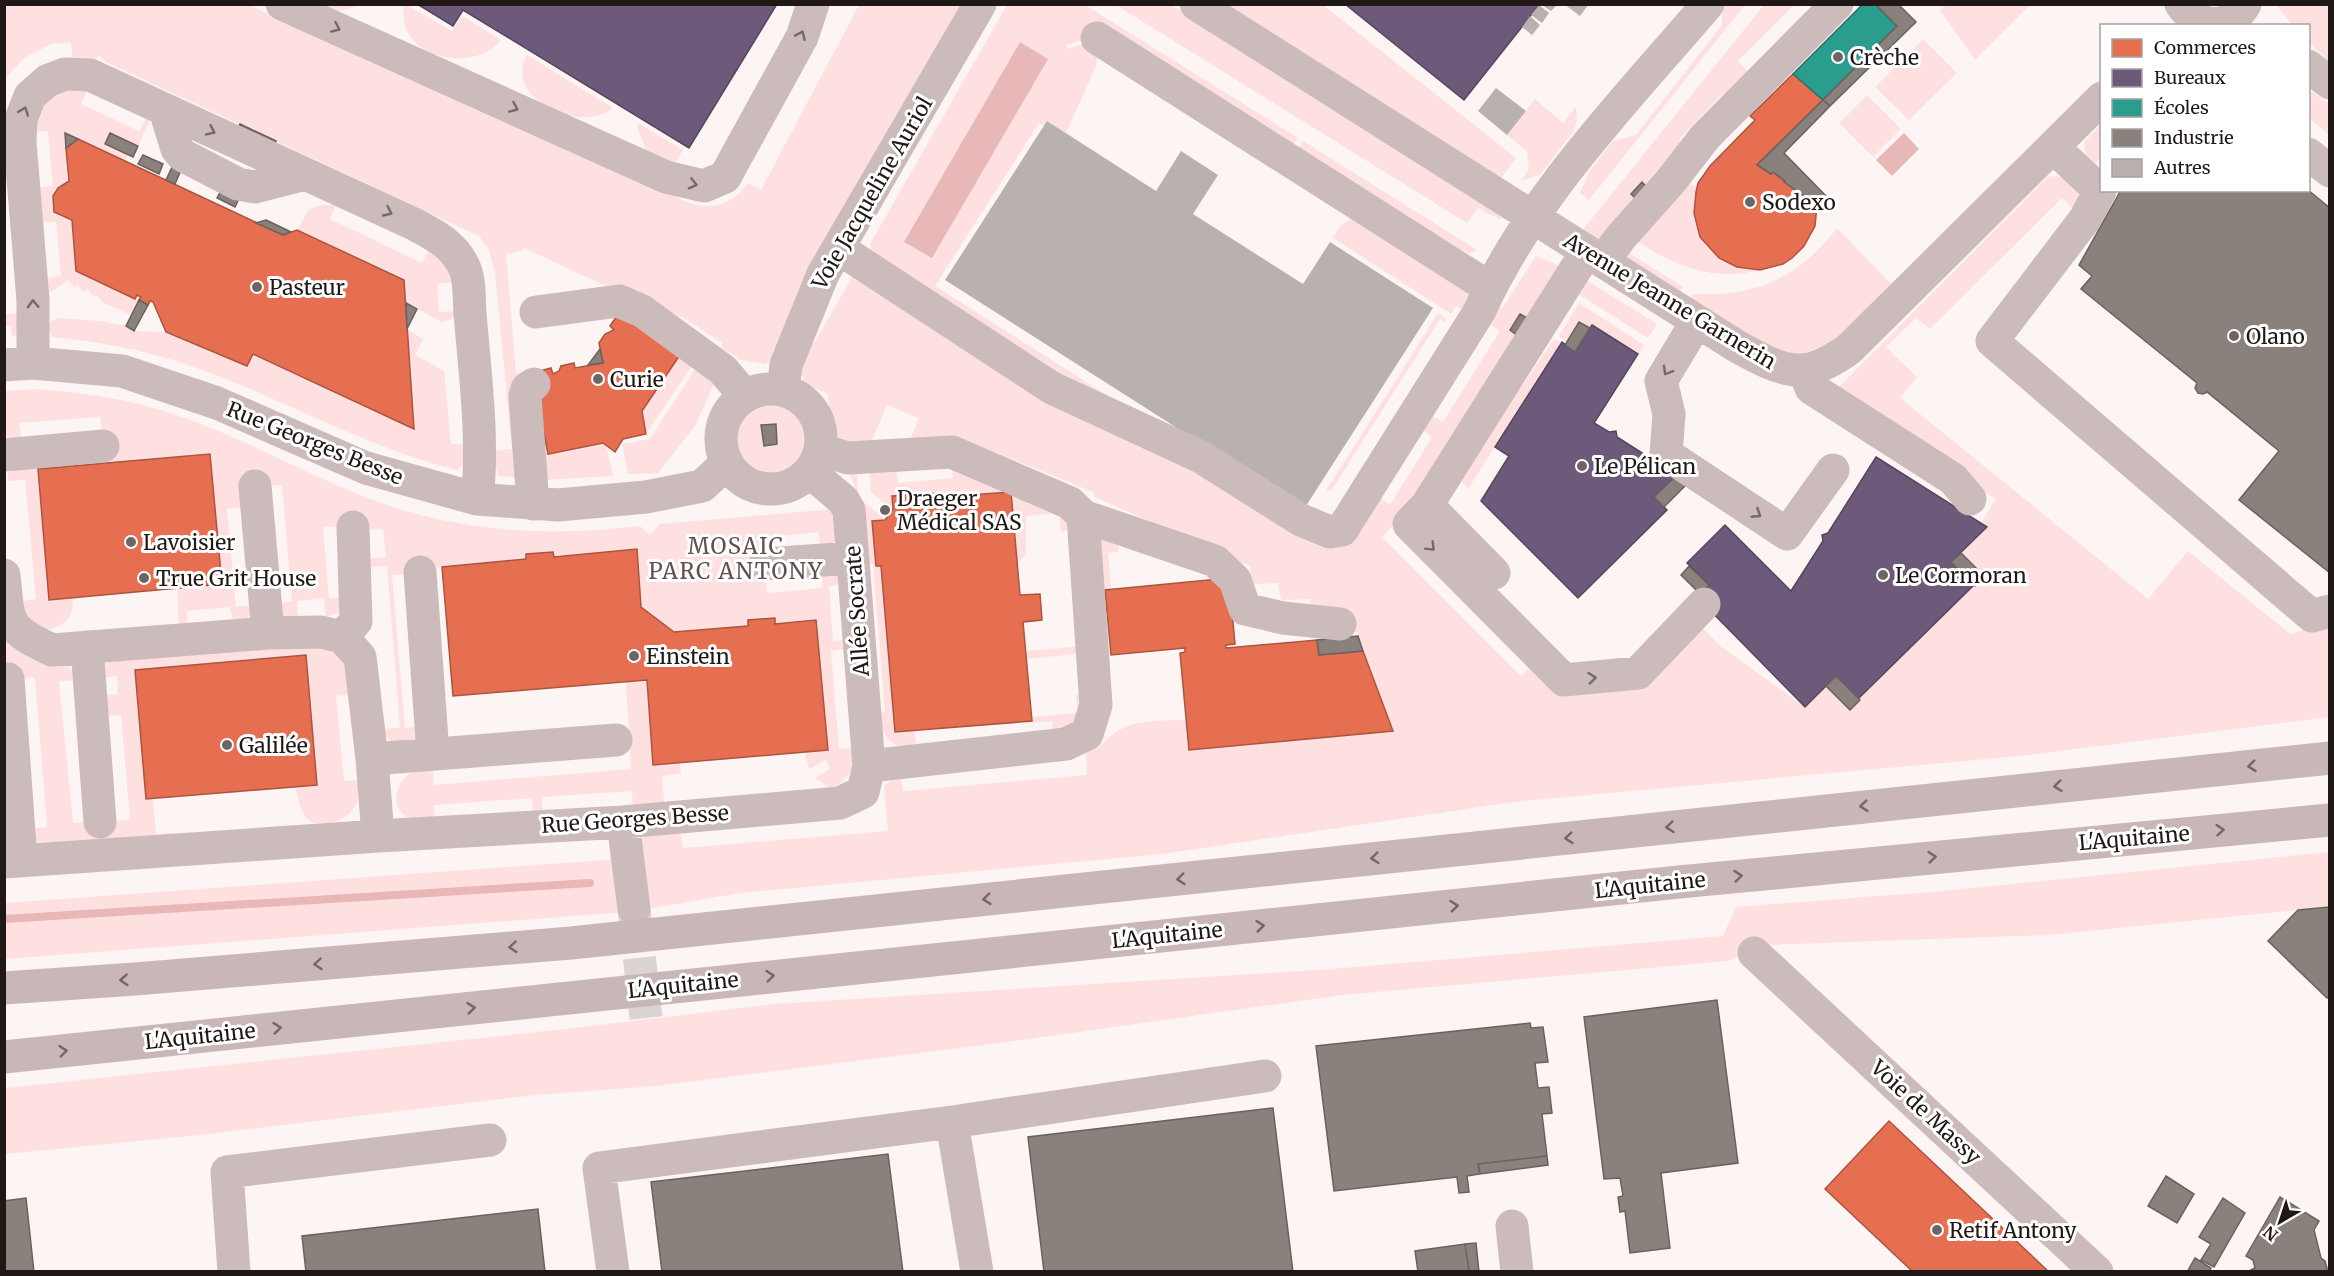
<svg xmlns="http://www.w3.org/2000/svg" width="2334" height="1276" viewBox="0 0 2334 1276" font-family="Merriweather,serif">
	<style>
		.green { fill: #fde0df }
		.water { fill: #e7b8b7 }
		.shops { fill: #e76f51; stroke: #ab5540; stroke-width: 1.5 }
		.offices { fill: #6d597a; stroke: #56465c; stroke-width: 1.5 }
		.schools { fill: #2a9d8f; stroke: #27756b; stroke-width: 1.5 }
		.industry { fill: #8a817c; stroke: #6a625e; stroke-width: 1.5 }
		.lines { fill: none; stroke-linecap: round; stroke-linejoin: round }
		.stream { stroke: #e7b8b7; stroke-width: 8 }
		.building { fill: #b8b1b0 }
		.minor-tunnel { stroke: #dbd4d3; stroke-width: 33; stroke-dasharray: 33 16; stroke-linecap: butt }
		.minor { stroke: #cbb; stroke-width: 33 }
		.highway { stroke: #c9b6b7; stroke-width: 33 }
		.oneway { stroke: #766a69 }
		.oneway2 { stroke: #746767 }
		.poi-dot { fill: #6c6564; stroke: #fff; stroke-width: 2 }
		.labels { text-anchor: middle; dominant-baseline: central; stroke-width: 6; stroke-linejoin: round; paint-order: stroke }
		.poi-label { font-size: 21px; fill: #1f1817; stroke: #fff; text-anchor: start }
		.street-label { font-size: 21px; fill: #1f1817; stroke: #fff }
		.neighbourhood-label { font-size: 22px; letter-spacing: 1.5px; fill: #625050; stroke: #fff }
	</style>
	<rect width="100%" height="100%" fill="#fcf5f4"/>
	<path class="green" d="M405,4l47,27 10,-15 39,24c-31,38 -110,13 -96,-36z
		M5,5h246l24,13 394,175c8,4 18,10 27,12 19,5 42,-4 51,-22l14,7 98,-185h112l-195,353 -11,6 -29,-5 1,-3 -16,-8 1,-5 -35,-23 -44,-21 -37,-13 -82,-38 -2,3 -16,3 10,119 16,-2 -9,107 -25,-2 -5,-25 19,-2 -17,-177 -6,-22 -10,-14 -373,-174 -7,-7 -6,8 -20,-2 -2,-18 -20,1 -27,14 -19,21z
		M317,5h44l-25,7z
		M1007,5h78l213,133 -5,7 -209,-105 -18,5 2,4 17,-6 12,13 -1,10 -30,67 -19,-12 -3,5 -5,-3 -104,163 220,140 -92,-44 -191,-128 -2,-10z
		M1116,5h55l316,196 14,11v8l-23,-12 -11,15z
		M1223,5h100l193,153 -15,20z
		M1722,5h23l-156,195 -9,-7 9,-21 24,-31 23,-6 86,-110z
		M1764,5h30l-56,56 12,13 -22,19 -6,1 -42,44 -1,26 -79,74 -7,-1 -12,-5z
		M1945,5v-1l85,1 -55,55 -35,-50z
		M2276,5h53v56l-20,-18 -1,-17 -15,-1z
		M1923,39l34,34 -48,47 -34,-33z
		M527,55l86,53c-31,27 -111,-9 -86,-53z
		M88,87l-7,17 58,27 8,-14 4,1 -13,28 -10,9 -3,6 -60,-27 4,47c-14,9 -16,15 -15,31l18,8 4,51 59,28 2,-4 4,2 -10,18 -29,-13 -5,-7 -4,2 -5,-8 -5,3 -5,-7 -4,2 -6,-7 -17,12 -3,-1 -5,-12 18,-3 -5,-54h-18l-3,-34 18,-2 -5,-55 -18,1 18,-38z
		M2308,89l21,15v31l-20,-17z
		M1867,95l34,34 -28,28 -34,-34z
		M1535,99l28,24 13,-16 1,14 -4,11 -33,43 -18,5 7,-11 -2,-18 -20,-16z
		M638,123l45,27 -8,13 -27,-9 -11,-26z
		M2101,125v32l-8,9c-7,-8 -10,-14 -8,-25z
		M1303,141l174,109 -8,3 -9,-4 -162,-101z
		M2054,176l9,1 18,15 -5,19 -14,-13 -132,131 -14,-11 -30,29 31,30 -17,21 248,201 40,-48 102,83 39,-12v95l-309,39 -499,45 -359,53 -422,39 -99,17 -2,-71 5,-4 36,-6 3,19 205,-17 -4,-45 17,-14 2,19 184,-16 -1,-23c14,-3 19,-12 30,-20 19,-13 48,-11 70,-12l3,29 204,-18 -35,-95 -13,-20h-35v-17l-29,1 -3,-17 -26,1 -2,-18 -155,-69 -2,-5 -137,-56 -46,4 9,-22 -32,-13 -16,38 -25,2 -10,-6 -9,-46c-35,-12 -26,-22 -21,-53l8,3 39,-67 467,263 57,-43 13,9 42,-68 -12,-9 9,-14 14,8 57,-91 -13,-9 5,-9 11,-6 33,-51 28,12 -160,245 -22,24 139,139 13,-12 28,28 138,-67 20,21 85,61 21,-21 24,24 10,-9 -1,-2 115,-114 2,1 8,-9 -23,-24 26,-26 -6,-4 15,-24 -164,-105 216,-217z
		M1685,182l12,5c-11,47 14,81 63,83 -48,13 -90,-6 -129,-33z
		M322,205h14l-6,14 92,44 9,-17 5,3 19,33 -18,2 2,28 17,-1 -4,8 -10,3 -36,-19 -2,-23 -107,-50 12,-21z
		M1350,220l8,1 114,75 -9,14 -7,-4 -5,8 -118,-76 9,-14z
		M1837,228l57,59 -41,41 -29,20 -21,5h-23l-91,-53 4,-6c63,3 106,-16 144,-66z
		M1626,251l57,36 -5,6 -50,-31z
		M1586,280l71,44 -9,14 -73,-46z
		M1579,303l65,42 -6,9 -46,-29 -2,3 -10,-6 -13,20 -8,-6z
		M23,313l-4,20 -7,4 -1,-11h-6v-12z
		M1438,313l9,6 -2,3 -5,-3 -105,166 -4,5 -5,1z
		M57,318l43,3 26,5 8,5 32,1 81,34 6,-12 161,75 -7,-100 16,10 -8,16 29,16 7,73h18l-5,19 -7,7c-97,-24 -183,-77 -278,-108 -43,-14 -81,-20 -126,-25l-5,-8v-6z
		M1554,339l8,3 -94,147 -8,-10 52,-88 9,-3z
		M682,352l13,9 -49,73 -4,-23z
		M699,363l19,12 -23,51 -37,47 -30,1 -6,-30 28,-5z
		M37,389c45,4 87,9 130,23 82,26 156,74 239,99 76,22 156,25 234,15l10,9 10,-11 175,-15v32l-6,6 -8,3 -3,-18 -55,6 4,55 56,-5 -1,-19 14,3 7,12 -14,2 4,55 15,-1 1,8 -18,3 8,98 18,-2c-4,24 -5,29 -26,42l-16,-11 15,-9 -4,-9 -17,9 -4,-17 23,-2 -13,-130 -40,4 -1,-6 -26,2v6l-74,6 -33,-25 -5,-57 -82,7 -1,-5 -27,2v5l-116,11v4l-18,1 13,153 18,-2 -8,15 -23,2 -11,-14 19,-1 -13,-162 -19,1v-8l18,-2 -3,-28c-21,2 -39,-4 -60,-2l6,71 18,-1 -6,15 -15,5 -2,-19 -27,3 1,19 -16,-3 -8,-13 18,-3 -10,-116 -18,1 -19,21 -18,2 9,98 18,-2c-3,13 -9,16 -20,20l-4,-18 -43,4v18l-8,-3 -2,-38 45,-4 -12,-130 -172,15 35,128c0,7 0,14 -4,20 -8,12 -28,17 -39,6 -5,-6 -9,-15 -13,-21l19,-3 -11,-119 -18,1 1,-7 4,-6 91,-32 -3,-19 -81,6 3,20 -13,-4 -4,-6 -1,-42z
		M734 438a37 37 0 1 1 74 0a37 37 0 1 1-74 0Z
		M543,430l5,24 55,-11 3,2 7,31 -70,4z
		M951,459l117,53v18l-7,2 -2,-19 -33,3v38l-3,4 -6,4 -6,-70 -72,5 -1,-4 -45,3 -1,14 -21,-18 -2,-26 26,-2 3,19 55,-5z
		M856,467l3,31 26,22 -12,2 3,44h5l14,166 20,-1 2,20c-28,-6 -32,-10 -39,-38l7,-1 -12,-148 -8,1 -6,-67 -9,-24z
		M1099,534l19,6v12l-10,1 3,36 -8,3z
		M4,635c10,11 20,22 34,26 20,5 30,-3 40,19l-19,1 14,142 57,-3 -9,-105 -19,1 -2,-20 18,-2 -1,-18 -18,2c0,-9 3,-14 12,-18l192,-17c39,7 43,14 52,51l-19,2 8,85 18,-1c-3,26 -11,42 -39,43 -7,0 -12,0 -17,-6 -7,-8 -8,-20 -11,-30l11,-132 -171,15 11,129h7l3,35 18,-1 -3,4 -137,6 -5,-14 18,-2 -12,-150 -19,2 -11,-5z
		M1084,646l1,7 -59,6 -1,-8z
		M647,680l7,85 26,-2 1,10 -19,3 2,26 -31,8 -1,-19 -90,6 1,18 -10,1 -1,-18 -98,7 1,18c-8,-1 -17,-1 -24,-4 -23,-10 -17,-37 3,-48 5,-3 12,-4 18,-6l2,20 197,-16 -5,-87z
		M1076,695h6l6,17 -34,28 -2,-19 -20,2 -1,-6 47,-4z
		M2329,852v55l-280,28 -283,10 -38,16 -386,34 -334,47 -352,44 -120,9 -336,40 -195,19v-66l561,-59 208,-25 558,-35 391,-33 13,-29 207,-16z
		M620,859l7,53 -622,47v-56z"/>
	<path class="water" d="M1020,42l28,17 -116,199 -28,-16z
		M1904,133l15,16 -27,27 -16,-16z"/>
	<path class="shops" d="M1793,74l30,26 -66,65 14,9 2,-2 12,9 -1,1 33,23 -2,21 -11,20 -12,12 -9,6 -23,6 -23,-3 -18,-9 -19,-21 -6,-24 2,-21 2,-9 12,-17 45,-46 -5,-4z
		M78,139l205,96 14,-5 107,50 10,149 -161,-75 -6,12 -81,-34 -13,-30 -3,-1 -2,4 -9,-5 2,-3 -4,-2 -2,4 -59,-28 -4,-51 -18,-8 -1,-16 5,-8 11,-7 -3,-33z
		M621,310l61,42 -40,59 4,23 -23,5 -8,13 -12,-9 -55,11 -16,-81 19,-5 2,6 6,-3 2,-5 13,-3 1,5 28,-5 -4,-20 6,-9 9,-4 -4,-4z
		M210,454l12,130 -173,16 -11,-131z
		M1011,492l9,103 20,-1 2,26 -19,2 9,99 -137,11 -14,-166h-5l-4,-45 13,-1 8,-11 -1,-13 46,-3 1,4z
		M637,549l4,58 33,25 74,-6v-6l27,-2v6l41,-4 12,130 -175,15 -6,-85 -194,16 -11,-129 84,-8v-5l27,-2 1,5z
		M1229,578l6,66 -9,1v3l91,-8 2,15 44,-4 30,80 -204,19 -9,-97 5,-1v-4l-74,7 -6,-65z
		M306,655l11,130 -171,14 -11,-129z
		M1889,1121l160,151h-136l-88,-83z"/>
	<path class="offices" d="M417,4h360l-88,144 -226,-138 -10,16z
		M1345,4h195l-76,96z
		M1592,325l46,29 -44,69 15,9 7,-1 1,6 60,38 -23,22 13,13 -89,88 -97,-97 28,-45 -14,-9 67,-105 13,10z
		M1876,457l111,70 -36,35 23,23 -116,114 -22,-23 -31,31 -108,-110 12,-12 -22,-22 38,-38 66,66 32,-50 -1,-6 6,-2z"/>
	<path class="schools" d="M1863,4h12l22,22 -74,74 -30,-26z"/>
	<path class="industry" d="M1875,4h23l18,18 -86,84 -7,-6 74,-74z
		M1823,100l7,6 -46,47 45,46 -12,6 -33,-23 1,-1 -12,-9 -2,2 -14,-9z
		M240,124l36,17 -3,8 -37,-17z
		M65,133l13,6 -12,9z
		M110,133l28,13 -5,11 -28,-13z
		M143,155l20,9 -4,10 -21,-10z
		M176,159l8,4 -9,21 -9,-4z
		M1642,182l7,7 -11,12 -7,-7z
		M225,183l17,9 -7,15 -18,-9z
		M2121,190h187l22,18v365l-91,-73 40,-49 -72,-59 -4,2 -5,-1 -3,-5 2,-5 -116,-94 11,-13 -13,-11z
		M266,220l25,12 -8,3 -27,-12z
		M139,300l9,5 -14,26 -8,-5z
		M406,303l11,6 -10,20z
		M1520,314l9,5 -11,17 -8,-6z
		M1579,322l11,6 -15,24 -10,-7z
		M600,349l3,14 -15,2z
		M776,424l1,20 -13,2 -3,-21z
		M1678,474l9,10 -23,23 -10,-10z
		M1961,553l24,24 -10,9 -24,-24z
		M1689,566l20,19 -9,9 -19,-19z
		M1358,636l5,15 -44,4 -2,-15z
		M1836,676l24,24 -10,10 -24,-24z
		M2329,907l1,89 -3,2 -59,-57 30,-31z
		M1717,1000l21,163 -77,10 9,75 -40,5 -5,-42 -5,1 -2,-15 5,-1 -3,-18 -16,1 -20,-162z
		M1530,1023l1,5 12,-1 5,35 -13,1 3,25 11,-1 3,26 -10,1 5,42 -69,8 2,10 -13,2 2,16 -10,1 -2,-16 -123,14 -18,-145z
		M1273,1108l20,164h-249l-16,-135z
		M888,1154l15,118h-241l-11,-90z
		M1547,1156l1,9 -68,9 -2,-10z
		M2166,1176l28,18 -17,29 -29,-17z
		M2280,1197l39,24 -5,9 7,28 4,3 3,11h-81l8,-4 -2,-8 -7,-4z
		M26,1198l8,74h-30v-71z
		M2223,1198l22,15 -31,54 -13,-7 10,-16 -12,-7z
		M538,1209l7,63h-239l-4,-36z
		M1476,1243l3,29h-10l-4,-28z
		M1465,1244l4,28h-51l-3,-21z
		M2195,1258l16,10 -2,4h-22z"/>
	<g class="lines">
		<path class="stream" d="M4,919l586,-36"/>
	</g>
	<path class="building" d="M1564,4h25l-9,12z
		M1539,5l10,8 -7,10 -11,-8z
		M1542,5h15l-6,6z
		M1530,16l10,9 -8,10 -10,-8z
		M1496,88l30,23 -19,24 -29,-24z
		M1047,121l109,70 25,-40 37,24 -25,39 110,70 27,-42 103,66 -129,201 -359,-229z"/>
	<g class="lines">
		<path class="minor-tunnel" d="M634,909l12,109"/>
		<path class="minor" d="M282,4l384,173 38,9 21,-9 77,-140 11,-33
			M1196,4l542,343c46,25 65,35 111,2l253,-251
			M2181,4c16,24 49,28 64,0
			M1097,38l393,250
			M2308,66l22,17
			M165,110l12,39 5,6 56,29 17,3 50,-13
			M2053,147l47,44 -15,28 -93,122 320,275 18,-5
			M2308,154l22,17
			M838,248l214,140 149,69 100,63 29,12 12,-2 137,-218c53,-117 146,-211 229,-308
			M1587,251l-160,254 -18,19 155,156 74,-7 66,-69
			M1603,261l18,-24 49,-55 35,-45 132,-133
			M536,312l83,-11 23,10 81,59 22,26
			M1697,321l-36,60 8,33 -3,40 121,80 46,-64
			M33,363v-63l-13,-158 1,-23 9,-23 17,-15 18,-7 25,1 324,149c21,11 41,21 51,45 5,12 4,32 5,45 5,58 14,129 7,185
			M4,365l29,-2 89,8 95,32 149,65 111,31 81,6 88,-8 56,-11 25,-23
			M1804,370l7,18 142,91 17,20
			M721 439a50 50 0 1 1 100 0a50 50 0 1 1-100 0Z
			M783,390l3,-25 37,-91 157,-270
			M821,450l27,8 104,-6 118,51 13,13 13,189 -9,29 -21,10 -197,22
			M4,455l99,-9
			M255,486l13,147
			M533,504l-8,-108 2,-7 7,-5
			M1427,505l67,68
			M1083,516l132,45 20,19 10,29 38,9 57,6
			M765,564l88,-6
			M420,572l13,182
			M4,575c5,49 1,53 48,75l216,-17 53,-1 21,5 18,20 12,102 6,77
			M342,637l14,-16 -3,-94
			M87,647l13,175
			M8,679l13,182
			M372,759l244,-19
			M623,822l11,87
			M4,862l374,-26 245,-14 217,-19 23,-11 6,-26 -20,-256 -6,-10 -33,-28
			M1754,953l343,319
			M952,1122l25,150
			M1512,1226l5,46
			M234,1272l-7,-100 263,-32
			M613,1272l-14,-104 353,-46 313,-46"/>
		<path class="highway" d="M4,988l131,-9 436,-36 1759,-185
			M4,1057l1675,-175 651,-62"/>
	</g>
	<defs><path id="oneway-chevron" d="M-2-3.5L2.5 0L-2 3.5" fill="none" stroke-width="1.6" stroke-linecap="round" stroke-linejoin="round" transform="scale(1.5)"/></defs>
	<g class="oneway">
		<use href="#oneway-chevron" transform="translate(336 28) rotate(24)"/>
		<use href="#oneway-chevron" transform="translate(801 35) rotate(-66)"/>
		<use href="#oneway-chevron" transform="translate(514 108) rotate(24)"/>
		<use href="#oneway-chevron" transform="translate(24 111) rotate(-70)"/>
		<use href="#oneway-chevron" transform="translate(211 131) rotate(25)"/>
		<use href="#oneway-chevron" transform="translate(693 184) rotate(14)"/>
		<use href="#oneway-chevron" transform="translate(388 212) rotate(25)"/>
		<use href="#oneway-chevron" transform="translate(33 304) rotate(-92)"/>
		<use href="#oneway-chevron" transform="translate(1667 371) rotate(120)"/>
		<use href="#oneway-chevron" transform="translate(1757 514) rotate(33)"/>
		<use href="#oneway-chevron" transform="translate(1431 547) rotate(45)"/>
		<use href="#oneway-chevron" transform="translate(1592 678) rotate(-6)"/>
	</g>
	<g class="oneway2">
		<use href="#oneway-chevron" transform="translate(2252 766) rotate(174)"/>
		<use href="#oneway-chevron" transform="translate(2058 786) rotate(174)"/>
		<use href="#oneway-chevron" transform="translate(1864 806) rotate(174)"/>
		<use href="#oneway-chevron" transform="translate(1670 827) rotate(174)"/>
		<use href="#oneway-chevron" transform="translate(2220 830) rotate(-5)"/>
		<use href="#oneway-chevron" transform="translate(1569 838) rotate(174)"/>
		<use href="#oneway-chevron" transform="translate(1932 857) rotate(-6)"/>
		<use href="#oneway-chevron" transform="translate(1375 858) rotate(174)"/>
		<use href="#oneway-chevron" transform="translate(1738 876) rotate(-6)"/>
		<use href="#oneway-chevron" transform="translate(1181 879) rotate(174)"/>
		<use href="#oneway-chevron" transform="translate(987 899) rotate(174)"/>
		<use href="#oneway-chevron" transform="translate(1454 906) rotate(-6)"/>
		<use href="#oneway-chevron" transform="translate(1260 926) rotate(-6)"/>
		<use href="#oneway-chevron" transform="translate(513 947) rotate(175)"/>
		<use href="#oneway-chevron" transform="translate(318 964) rotate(175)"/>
		<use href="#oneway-chevron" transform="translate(770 976) rotate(-6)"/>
		<use href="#oneway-chevron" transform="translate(124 980) rotate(176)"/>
		<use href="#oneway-chevron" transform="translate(471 1008) rotate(-6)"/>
		<use href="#oneway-chevron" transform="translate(277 1028) rotate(-6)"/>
		<use href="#oneway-chevron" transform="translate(63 1051) rotate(-6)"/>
	</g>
	<g class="poi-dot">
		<circle cx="1838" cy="57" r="6"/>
		<circle cx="1750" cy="202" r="6"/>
		<circle cx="257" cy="287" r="6"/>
		<circle cx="2234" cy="336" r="6"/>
		<circle cx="598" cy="379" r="6"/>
		<circle cx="1582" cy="466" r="6"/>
		<circle cx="885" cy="510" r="6"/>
		<circle cx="131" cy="542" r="6"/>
		<circle cx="1883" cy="575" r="6"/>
		<circle cx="144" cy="578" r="6"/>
		<circle cx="634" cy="656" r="6"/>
		<circle cx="227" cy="745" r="6"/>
		<circle cx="1937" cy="1230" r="6"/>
	</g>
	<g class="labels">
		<g class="poi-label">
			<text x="1850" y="57">Crèche</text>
			<text x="1762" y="202">Sodexo</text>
			<text x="269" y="287">Pasteur</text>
			<text x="2246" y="336">Olano</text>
			<text x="610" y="379">Curie</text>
			<text x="1594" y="466">Le Pélican</text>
			<text x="897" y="498">Draeger<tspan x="897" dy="24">Médical SAS</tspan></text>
			<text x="143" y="542">Lavoisier</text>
			<text x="1895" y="575">Le Cormoran</text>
			<text x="156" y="578">True Grit House</text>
			<text x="646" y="656">Einstein</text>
			<text x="239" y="745">Galilée</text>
			<text x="1949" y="1230">Retif Antony</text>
		</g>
		<g class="street-label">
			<text transform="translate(872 193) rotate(-60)">Voie Jacqueline Auriol</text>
			<text transform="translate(1670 301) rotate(31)">Avenue Jeanne Garnerin</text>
			<text transform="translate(315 443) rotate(22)">Rue Georges Besse</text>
			<text transform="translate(857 611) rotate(-94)">Allée Socrate</text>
			<text transform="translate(635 819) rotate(-4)">Rue Georges Besse</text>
			<text transform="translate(2134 838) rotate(-5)">L'Aquitaine</text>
			<text transform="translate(1650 885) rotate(-6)">L'Aquitaine</text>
			<text transform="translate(1167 935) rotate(-6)">L'Aquitaine</text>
			<text transform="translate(683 985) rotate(-6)">L'Aquitaine</text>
			<text transform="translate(200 1036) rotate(-6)">L'Aquitaine</text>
			<text transform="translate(1926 1112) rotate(43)">Voie de Massy</text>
		</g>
		<g class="neighbourhood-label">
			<text x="736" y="546">MOSAIC<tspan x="736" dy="25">PARC ANTONY</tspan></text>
		</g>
	</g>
	<rect width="2334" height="1276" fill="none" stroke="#1f1817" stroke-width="12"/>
	<rect x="2100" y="24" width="210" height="168" fill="#ffffff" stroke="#a5a3a2" stroke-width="1.5"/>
	<rect x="2112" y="39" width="30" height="18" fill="#e76f51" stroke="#a5a3a2" stroke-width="1.5"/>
	<text x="2154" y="54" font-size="18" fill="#1f1817">Commerces</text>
	<rect x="2112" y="69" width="30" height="18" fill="#6d597a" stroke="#a5a3a2" stroke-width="1.5"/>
	<text x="2154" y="84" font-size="18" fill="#1f1817">Bureaux</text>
	<rect x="2112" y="99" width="30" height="18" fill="#2a9d8f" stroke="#a5a3a2" stroke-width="1.5"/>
	<text x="2154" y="114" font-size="18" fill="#1f1817">Écoles</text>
	<rect x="2112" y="129" width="30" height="18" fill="#8a817c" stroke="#a5a3a2" stroke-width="1.5"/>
	<text x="2154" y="144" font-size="18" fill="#1f1817">Industrie</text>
	<rect x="2112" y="159" width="30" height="18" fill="#b8b1b0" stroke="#a5a3a2" stroke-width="1.5"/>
	<text x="2154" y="174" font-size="18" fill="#1f1817">Autres</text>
	<g transform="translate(2280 1222) rotate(219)" stroke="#ffffff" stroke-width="4.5" paint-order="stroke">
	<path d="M0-4.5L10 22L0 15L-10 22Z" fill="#1f1817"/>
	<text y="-9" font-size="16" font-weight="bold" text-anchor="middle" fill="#1f1817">N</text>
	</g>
</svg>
